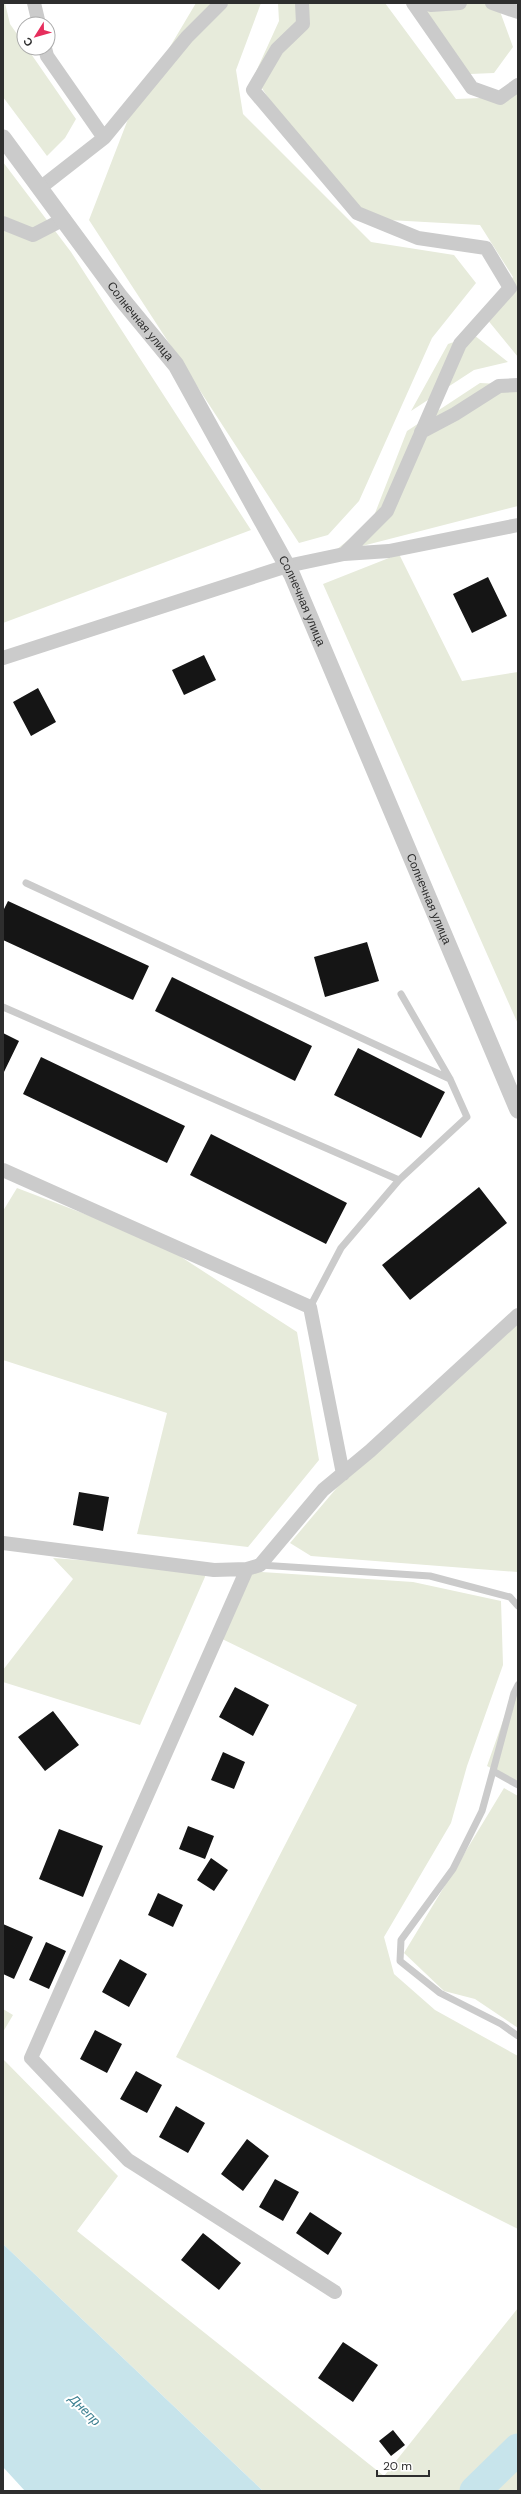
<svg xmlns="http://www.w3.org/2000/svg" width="521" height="2494" viewBox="0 0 521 2494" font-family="'DM Sans',sans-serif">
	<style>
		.green { fill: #e7ebdb }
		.water { fill: #c7e4eb }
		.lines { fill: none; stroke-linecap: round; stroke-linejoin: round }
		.river { stroke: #c7e4eb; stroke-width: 31 }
		.building { fill: #151515 }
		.service { stroke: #cbcbcb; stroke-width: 7 }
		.minor { stroke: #cbcbcb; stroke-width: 14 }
		.tertiary { stroke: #cbcbcb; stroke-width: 17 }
		.labels { text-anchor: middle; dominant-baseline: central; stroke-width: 4; stroke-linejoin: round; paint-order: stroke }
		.street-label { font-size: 12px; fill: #2e2e2e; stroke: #fff }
		.water-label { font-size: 13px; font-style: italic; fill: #3b7f90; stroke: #fff }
	</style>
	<rect width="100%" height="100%" fill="#fff"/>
	<path class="green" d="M3,3h2l5,21 14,20v4h3l49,71 -11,19 -18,18 -44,-59z
		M196,3h65l-25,67 7,44 128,128 83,13 22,28 -44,55 -73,163 -31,34 -29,8 -210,-323 41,-106z
		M278,3h107l71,96 49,-2 13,-7v267l-36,-44 31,-36 -33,-52 -110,-6 -77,-83 -39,-60 25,-55z
		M415,3h66l17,3 15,41 -19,26 -24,1z
		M3,162l68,90 180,278 -248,93z
		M474,335l34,27 -34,8 -63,41 37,-67z
		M480,383l38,2v121l-187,48 41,-33 35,-90z
		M399,554l63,127 56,-9v352l-195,-440z
		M17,1188l141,54 139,90 22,128 -71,87 -111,-13 30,-121 -164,-53v-149z
		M518,1323v249l-207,-16 -21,-13 56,-66z
		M53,1558l155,12 -68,155 -137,-43v-12l70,-91z
		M245,1571l168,11 88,19 2,64 -36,101 -16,57 -67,114 10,37 41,36 83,46v173l-342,-172 181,-352 -141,-69z
		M518,1678v104l-31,-16z
		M504,1788l14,8v232l-43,-29 -31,-8 -40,-38z
		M3,2009l10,6 -10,17z
		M3,2059l115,117 -41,55 307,245 134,-168v183h-255l-260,-247z"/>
	<path class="water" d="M3,2244l239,227 21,20h-238l-22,-24z"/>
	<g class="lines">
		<path class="river" d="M475,2491l43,-42"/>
	</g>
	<path class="building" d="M488,577l19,39 -35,17 -19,-39z
		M204,655l12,25 -32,15 -12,-25z
		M38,688l18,34 -25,14 -18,-34z
		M8,901l141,65 -16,34 -130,-60v-29z
		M367,942l12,39 -54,16 -11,-40z
		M172,977l140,69 -17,35 -140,-70z
		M3,1033l16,8 -16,33z
		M358,1048l87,44 -24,46 -87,-43z
		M41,1057l144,69 -18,37 -144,-69z
		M211,1134l136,69 -21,41 -136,-69z
		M479,1187l28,36 -97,77 -28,-35z
		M79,1492l30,5 -6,34 -30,-6z
		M235,1687l34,18 -16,31 -34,-19z
		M53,1711l26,34 -34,26 -27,-34z
		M223,1752l22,10 -11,27 -23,-9z
		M188,1826l26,10 -9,23 -26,-10z
		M59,1829l44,17 -20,51 -44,-18z
		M211,1858l17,12 -14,21 -17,-11z
		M158,1893l25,12 -10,22 -25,-12z
		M3,1924l30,13 -19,42 -11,-5z
		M46,1942l20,9 -17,38 -20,-9z
		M120,1959l27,15 -18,33 -27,-15z
		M95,2030l27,14 -15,29 -27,-14z
		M136,2071l26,14 -15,28 -27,-14z
		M176,2106l29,17 -17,30 -29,-16z
		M247,2139l22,17 -26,35 -22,-17z
		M275,2179l24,13 -16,29 -24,-14z
		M310,2212l32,21 -14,22 -32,-22z
		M203,2233l38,30 -22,27 -38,-30z
		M343,2342l35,23 -25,37 -35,-24z
		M393,2430l12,15 -14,11 -12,-15z"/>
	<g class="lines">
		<path class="service" d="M26,883l424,196
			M3,1007l396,173 -58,68 -31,59
			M399,1180l68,-63 -17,-38 -49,-85
			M260,1565l170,11 80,21 8,9
			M518,1685l-4,8 -21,78 25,14
			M493,1771l-11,40 -29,58 -52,71 -1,21 40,32 61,31 17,12"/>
		<path class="minor" d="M34,3l5,21
			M413,3l59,85 28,10 18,-13
			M423,3l8,2 29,-2
			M492,3l26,9
			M45,48l2,8 57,82
			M40,188l64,-50 83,-101 34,-34
			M3,223l30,12 31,-16
			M421,432l34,-18 44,-28 19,-1
			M344,554l45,-3 129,-26
			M3,658l284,-92 57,-12 43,-43 73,-167 50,-56 -24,-40 -68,-10 -61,-25 -104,-123 24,-41 26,-25 -1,-21
			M3,1170l307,137 33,167
			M3,1543l211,27 33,-1 13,-4 63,-75 47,-39 148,-136
			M247,1569l-216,489 97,102 207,132"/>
		<path class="tertiary" id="s1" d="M3,138l117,159 56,68 116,210 226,535"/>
	</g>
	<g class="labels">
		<g class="street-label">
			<text stroke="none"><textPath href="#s1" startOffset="229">Солнечная улица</textPath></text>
			<text stroke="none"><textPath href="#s1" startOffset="553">Солнечная улица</textPath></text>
			<text stroke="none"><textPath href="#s1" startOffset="877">Солнечная улица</textPath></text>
		</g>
		<g class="water-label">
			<text transform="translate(85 2410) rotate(45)">Днепр</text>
		</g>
	</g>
	<rect width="521" height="2494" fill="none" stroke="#2e2e2e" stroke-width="8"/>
	<g transform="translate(36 36) rotate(233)"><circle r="19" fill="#ffffff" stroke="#ababab"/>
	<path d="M0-3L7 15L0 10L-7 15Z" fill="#e62e5d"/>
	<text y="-6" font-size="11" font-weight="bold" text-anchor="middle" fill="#2e2e2e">С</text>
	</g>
	<path d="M377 2470v6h52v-6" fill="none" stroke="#2e2e2e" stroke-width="2"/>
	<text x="383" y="2470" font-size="12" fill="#2e2e2e" stroke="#ffffff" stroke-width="3" paint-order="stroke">20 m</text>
</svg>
